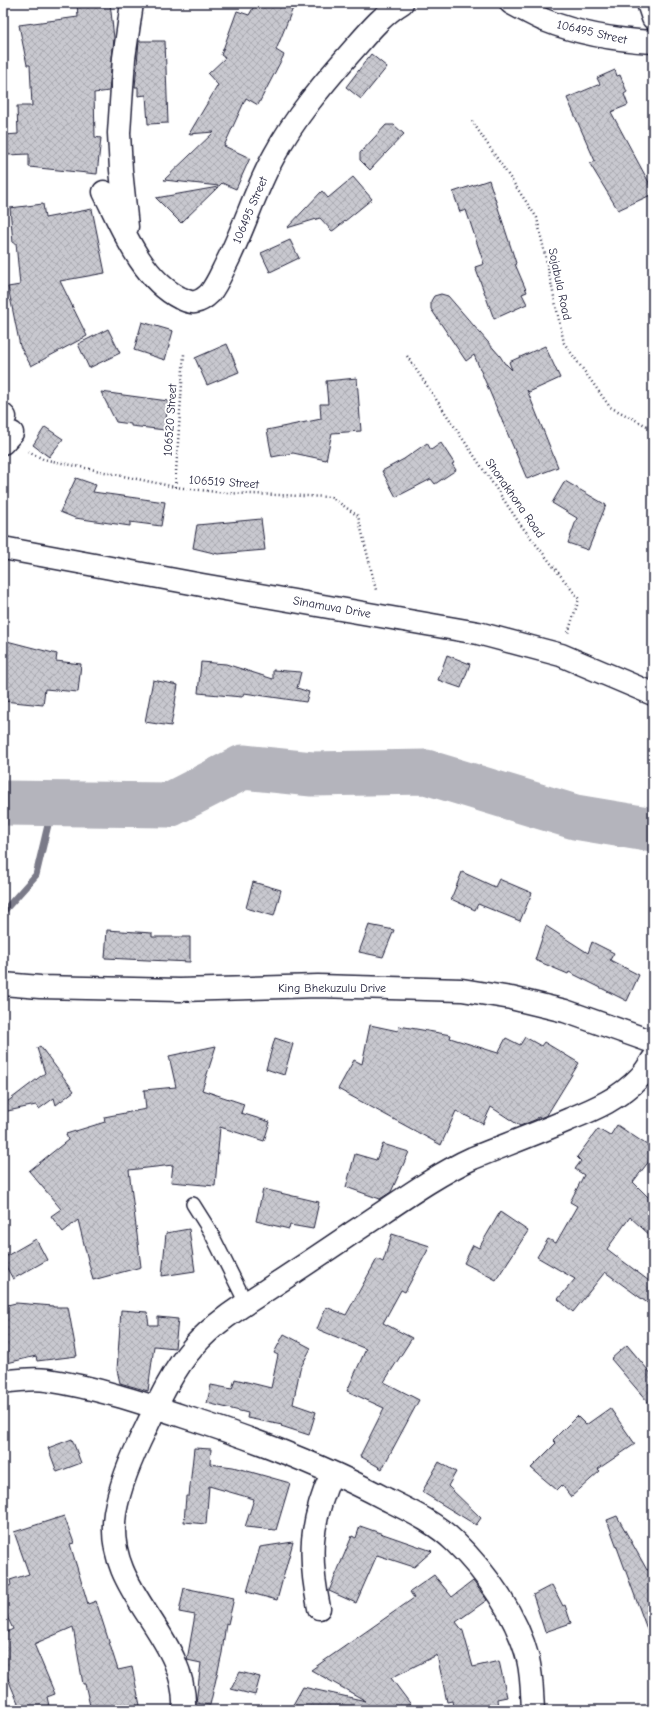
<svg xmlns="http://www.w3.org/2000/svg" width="656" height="1713" viewBox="0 0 656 1713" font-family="'Comic Neue',sans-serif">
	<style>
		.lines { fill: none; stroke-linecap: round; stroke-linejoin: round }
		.stream { stroke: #7a7a88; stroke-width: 7 }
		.river { stroke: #b4b4bc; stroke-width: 45 }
		.building { fill: url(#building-cross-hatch); stroke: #22223b }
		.lane-casing { stroke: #22223b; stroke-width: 16 }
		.street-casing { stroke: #22223b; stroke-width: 25 }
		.secondary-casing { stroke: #22223b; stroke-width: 25 }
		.path { stroke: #22223b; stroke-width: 2.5; stroke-dasharray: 1 3; stroke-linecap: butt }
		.lane { stroke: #fff; stroke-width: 13 }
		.street { stroke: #fff; stroke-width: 22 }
		.secondary { stroke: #fff; stroke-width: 22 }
		.labels { text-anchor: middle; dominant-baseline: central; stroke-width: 4; stroke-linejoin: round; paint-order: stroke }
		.street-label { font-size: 12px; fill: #22223b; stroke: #fff }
	</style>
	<defs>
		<pattern id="building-cross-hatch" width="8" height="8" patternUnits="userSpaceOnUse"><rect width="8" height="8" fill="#c8c8cf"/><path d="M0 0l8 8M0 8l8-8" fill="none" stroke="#acacb3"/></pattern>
	</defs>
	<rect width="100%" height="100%" fill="#fff"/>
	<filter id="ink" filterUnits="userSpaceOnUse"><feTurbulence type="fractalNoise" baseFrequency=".025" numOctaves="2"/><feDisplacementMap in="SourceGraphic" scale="8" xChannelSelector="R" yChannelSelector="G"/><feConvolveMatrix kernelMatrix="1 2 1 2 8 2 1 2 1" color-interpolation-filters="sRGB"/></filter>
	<g filter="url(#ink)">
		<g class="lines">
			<path class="stream" d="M3,912l33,-37 17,-71"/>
			<path class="river" d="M3,803l166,2 74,-38 69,7 114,-2 149,45 78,13"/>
		</g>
		<path class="building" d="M77,3h33l4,35 -5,53 -15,2 1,44 6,1 -4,36 -68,-7v-13l-22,1 -2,-20 13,-1 -1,-28h15l-2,-41h-3l-8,-40 59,-8z
			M256,3h39l-19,47 8,5 -26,50 -12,-7 -22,48 26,12 -14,31 -14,-6 -3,3 -55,-6 50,-48 -25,2 29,-49 -10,-11 17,-16 -4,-3 16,-44 12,4z
			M139,41h26l3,82 -20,1 -2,-29 -8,1v-9h-3z
			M371,54l16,13 -26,32 -15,-12z
			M615,70l2,6 3,-1 7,17 -3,2 4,11 -17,7 42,78v4l-35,16 -28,-46 5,-3 -28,-63 33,-14 -3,-6z
			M386,125h8l10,9 -34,36 -10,-10v-7z
			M353,177l19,22 -38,31 -2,1 -12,-13 -33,10 35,-37 6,7z
			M489,180l27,83 -1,1 12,28 -5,2 5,10 -33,15 -19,-52 9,-3 -18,-54 -6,2 -7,-20z
			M218,187l-37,36 -25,-25z
			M43,204l2,14 47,-9 13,64 -45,8 27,55 -56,30 -11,-20 -12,-59 12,-2 -4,-42h-3l-3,-35z
			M290,240l9,18 -29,14 -9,-19z
			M441,294l7,2 52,60 5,8h1l6,6 -3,-8 36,-16 15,32 -31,14 -2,-2 31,77 -31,12 -53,-124 -8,6 -35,-52v-8l3,-5z
			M142,322l31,9 -8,29 -31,-10z
			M108,329l12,24 -31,15 -11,-24z
			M227,344l12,28 -32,13 -12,-27z
			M357,378l4,53 -29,2 -6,27 -33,-7 -21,4 -5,-27 54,-11 -1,-15h8l-2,-23z
			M101,392l67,9 -3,29 -34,-4v-2l-15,-2z
			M45,427l18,12 -14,18 -16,-12z
			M427,443l4,7 10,-7 13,20 -2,1 4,6 -21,14 -4,-5 -35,18 -14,-26 22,-12z
			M76,478l20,7 -3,7 72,10 -4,24 -31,-4v4l-55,-8 -15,-6z
			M565,481l41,24 -18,45 -20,-7 9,-25 -25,-15z
			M261,519l4,31 -47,4 -25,-6 4,-23z
			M3,640l54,14 -1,7 25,3 -3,28 -33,-3 -2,16 -40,-4z
			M447,655l23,9 -9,24 -23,-8z
			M201,662l25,2 47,15v-9l28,2 -4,16 12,4 -3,10 -62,-9 -2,4 -44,-4z
			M153,680l25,5 -7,41 -26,-4z
			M462,872l33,15 4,-8 33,14 -12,28 -42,-17 -3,6 -24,-11z
			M253,882l28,8 -7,26 -28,-8z
			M369,925l25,5 -11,27 -24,-5z
			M546,926l42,27 4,-11 22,11 -4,7 29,15 -12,26 -58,-29 -1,2 -33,-14z
			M107,930l45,3v4h38v25l-85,-4z
			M370,1025l28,6 1,-5 52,9 -1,3 48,15 8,-15 14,7 5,-8 16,9 3,-4 35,21 -32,52 -7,3 -2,-1 -1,2 -17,7 -29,-19 -8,17 -27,-13 -15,34 -103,-56 16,-29 8,4z
			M275,1038l18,6 -9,31 -18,-6z
			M40,1046l34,45 -18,14 -2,-7 -15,11 -3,-4 -33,7v-7l42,-32 -8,-25z
			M216,1046l-14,44 42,14 -3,9 29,9 -6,19 -44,-14 -5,59 -44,-4 2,-17 -44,5 12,97 -48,13 -15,-60 -15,12 -12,-16 10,-7 -32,-38 39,-31 -2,-6 39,-12 -1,-5 42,-8 -2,-19 32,-3 -7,-31z
			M617,1125l36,24v7l-20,26 20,20v36l-23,-21 -23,32 46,35v23l-48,-35 -32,40 -15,-13 17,-20 -38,-22 11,-18 8,4 21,-37 -7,-4 14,-27 -9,-6 6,-8 -4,-4 21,-28 12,7z
			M383,1144l26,8 -18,40 -11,7 -34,-12 9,-33 21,6z
			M263,1189l56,13 -6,27 -23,-4 -1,4 -33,-8z
			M500,1212l28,19 -32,49 -32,-17 9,-18 6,3z
			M189,1229l6,42 -33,5 4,-43z
			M392,1234l38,12 -25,46 -4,-2 -18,33 29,15 -28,44 35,18 -37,69 -22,-13 24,-48 -37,-17 19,-42 -49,-20 9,-22 20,8 31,-56 6,3z
			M36,1239l11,21 -34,19 -10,-18v-3z
			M16,1303l37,3v1h15l9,49 -40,5 -1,-5 -33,8v-58z
			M121,1310l26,2 2,13h9v-8l20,2 -3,29 -21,-2 -6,45 -28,-8 -3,-13z
			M284,1334l27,14 -11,21 -7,35 23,8 -7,23 -28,-9 1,-1 -35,-7 1,-5 -41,-10 4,-18 21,4 3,-10 36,9 7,-33 -4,-2z
			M627,1345l26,31v32l-42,-49z
			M610,1408l25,36 -37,25 2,2 -29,26 -9,-12 -5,5 -26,-22 25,-25 -3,-3 24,-24 9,9z
			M72,1439l9,24 -24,9 -9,-24z
			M194,1448l17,1 -1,15 23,3 57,16 -14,47 -31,-3 9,-28 -45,-13 -3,38 -22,-2 2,-26h3z
			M439,1462l17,10 -8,14 33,32 -5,7 -54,-33z
			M64,1516l10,27 -4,1 18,60 8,-3 22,69 14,-3 9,43h-50l-6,-26h-2l-10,-57 -39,17 21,50 -8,3 3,13h-29l-18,-43v-33l10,-5 -10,-21v-19l8,-4 -1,-5 19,-6 -15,-42z
			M617,1516l30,54 6,-2v72h-2l-44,-120z
			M360,1526l72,25 -18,16 -37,-12 -21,48 -27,-12 23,-55 4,2z
			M293,1542l-16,58 -30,-8 13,-45z
			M434,1575l18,22 21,-16 14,19 -31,22 7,9 10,36 26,-6 8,36 -10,2 1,11h-44l-2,-9 -5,1 -10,-47 -46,23 24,32h-125l13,-23 63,14 -55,-31 103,-72 -4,-6z
			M552,1585l11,21 2,-1 6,18 -26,9 -12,-37z
			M184,1588l50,10 -6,26 -2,-1 -4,30 -12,52 -14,-2 5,-40 -14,-3 8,-45 -16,-3z
			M240,1672l20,5 -5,18 -24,-6z"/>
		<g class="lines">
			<g class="lane-casing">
				<path id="lane" d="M193,1204l17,27 36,72"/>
			</g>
			<g class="street-casing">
				<path id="street" d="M511,3c11,6 22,12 33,17 35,14 72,20 109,22
					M648,3l5,15
					M104,192c18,36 38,87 76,106 5,2 10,5 15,4 6,-1 11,-5 15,-9 7,-9 11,-19 16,-29 18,-35 29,-74 48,-108 21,-39 49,-72 78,-105 15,-17 30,-36 50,-48
					M127,227l-6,-57 -2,-37 5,-75 8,-55
					M3,415l2,2
					M3,443l9,-10
					M3,548l199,37 276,48 83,22 92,39
					M3,1382c14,-2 29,-4 44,-2 47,7 93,22 138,37 69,22 137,48 201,82 24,12 50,24 69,43 32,31 62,74 73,117 4,17 4,34 5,51
					M319,1608c-11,-54 -9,-85 13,-135
					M184,1710c4,-77 -81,-116 -69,-197 5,-29 18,-59 31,-85 13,-28 27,-58 48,-82 19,-22 46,-39 71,-55 29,-19 58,-38 87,-58 37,-24 81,-57 121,-75 32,-13 65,-25 97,-39 25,-10 50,-21 69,-41 6,-5 10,-13 14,-19"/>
			</g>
			<g class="secondary-casing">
				<path id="secondary" d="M3,984l37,3 140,3 138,-4 144,4 49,8 54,13 88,31"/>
			</g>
			<path class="path" d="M472,121l65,97 27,125 46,64 43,22
				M407,356l113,168 59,75 -11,34
				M28,451l15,8 132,28 50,6 106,4 27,19 18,74
				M175,487l9,-133"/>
			<use href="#lane" class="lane"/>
			<use href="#street" class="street"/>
			<use href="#secondary" class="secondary"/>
		</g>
	</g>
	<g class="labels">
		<g class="street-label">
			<text transform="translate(592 32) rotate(13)">106495 Street</text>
			<text transform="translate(250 210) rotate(-67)">106495 Street</text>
			<text transform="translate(560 284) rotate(78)">Sojabula Road</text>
			<text transform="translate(170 420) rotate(-86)">106520 Street</text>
			<text transform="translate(224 482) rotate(4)">106519 Street</text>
			<text transform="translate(515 498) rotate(55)">Shonakhona Road</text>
			<text transform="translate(332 607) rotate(10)">Sinamuva Drive</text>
			<text x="332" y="988">King Bhekuzulu Drive</text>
		</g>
	</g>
	<rect width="656" height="1713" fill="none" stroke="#fff" stroke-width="16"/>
	<rect x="8" y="8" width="640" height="1697" fill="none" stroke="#22223b" stroke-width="1.5" filter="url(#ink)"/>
</svg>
